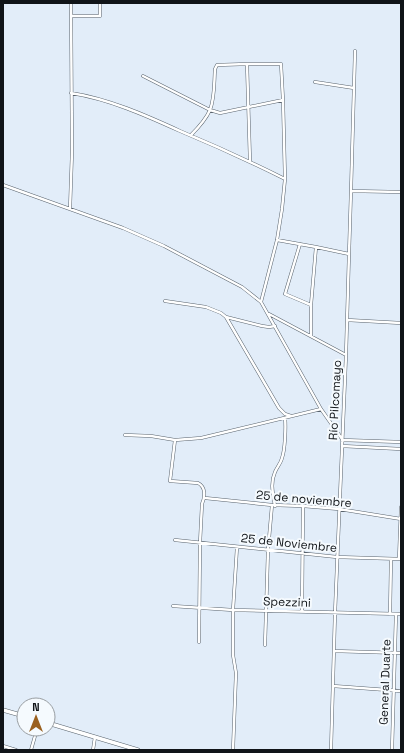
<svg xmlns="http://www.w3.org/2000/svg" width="404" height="753" viewBox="0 0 404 753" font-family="'Space Grotesk',sans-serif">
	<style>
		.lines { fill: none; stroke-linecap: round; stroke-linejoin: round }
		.street-casing { stroke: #59636d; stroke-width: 3.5 }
		.secondary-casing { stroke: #59636d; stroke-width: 4.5 }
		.street { stroke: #fff; stroke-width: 2.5 }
		.secondary { stroke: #fff; stroke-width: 3.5 }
		.labels { text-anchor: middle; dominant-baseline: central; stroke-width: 4; stroke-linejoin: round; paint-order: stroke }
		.street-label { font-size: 12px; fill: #101418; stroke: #f5fafe }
	</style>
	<rect width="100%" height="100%" fill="#e2edf9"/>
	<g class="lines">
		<g class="street-casing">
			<path id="street" d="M71,16h29v-13
				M247,64l3,97
				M143,76l67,34 10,3 63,-13
				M315,82l39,6
				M71,93c38,6 74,22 109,38 36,15 71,31 105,48
				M191,135c7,-7 15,-16 19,-25 5,-13 4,-28 5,-41l2,-4 30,-1h34l2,36 2,79 -3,30 -5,31 -16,62
				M3,185l120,43 41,18 78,41 19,15 60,107 21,30
				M352,191l49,1
				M70,209l2,-57 -1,-149
				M277,240l39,7 33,7
				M300,244l-15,50 26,11
				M165,301l41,6 15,6 5,4 36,9 7,1 6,-1
				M269,314l77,41
				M226,317l53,91 6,6 6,2
				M347,320l54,3
				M311,336v-31l5,-58
				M125,435l26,1 24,4 26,-2 120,-29
				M175,440l-5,41 28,2c8,4 7,14 4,21l-2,39 -1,99
				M342,440l59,2
				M342,446l59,3
				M205,498l67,7 31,1 36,3 62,10
				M275,506c-2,-12 -5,-23 0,-34 2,-5 6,-9 7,-14 3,-8 4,-31 3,-40
				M175,540l162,17 64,2
				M399,559l2,-52
				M173,606l60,4 168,4
				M302,611l1,-105
				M390,614l1,-55
				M265,645l3,-95 4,-45
				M334,651l67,2
				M333,686l68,5
				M3,746l13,4
				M31,750l6,-21
				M93,750l2,-13
				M233,750l3,-77 -3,-18v-45l4,-63
				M331,750l4,-137 11,-258 3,-101 2,-63 4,-140
				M392,750l4,-136"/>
		</g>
		<g class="secondary-casing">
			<path id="secondary" d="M3,710l21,6
				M48,723l90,27"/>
		</g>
		<use href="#street" class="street"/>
		<use href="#secondary" class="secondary"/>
	</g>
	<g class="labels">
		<g class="street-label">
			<text transform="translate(335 400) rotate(-87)">Río Pilcomayo</text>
			<text transform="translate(304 499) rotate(5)">25 de noviembre</text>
			<text transform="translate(289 543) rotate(6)">25 de Noviembre</text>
			<text transform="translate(287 602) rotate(2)">Spezzini</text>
			<text transform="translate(385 682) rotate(-88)">General Duarte</text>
		</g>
	</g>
	<rect width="404" height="753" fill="none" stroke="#101418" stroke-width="8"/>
	<g transform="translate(36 717)"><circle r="19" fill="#f5fafe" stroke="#999ea2"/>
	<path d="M0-3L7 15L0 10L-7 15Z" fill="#9a601f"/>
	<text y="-6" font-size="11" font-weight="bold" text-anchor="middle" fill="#101418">N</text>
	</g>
</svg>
